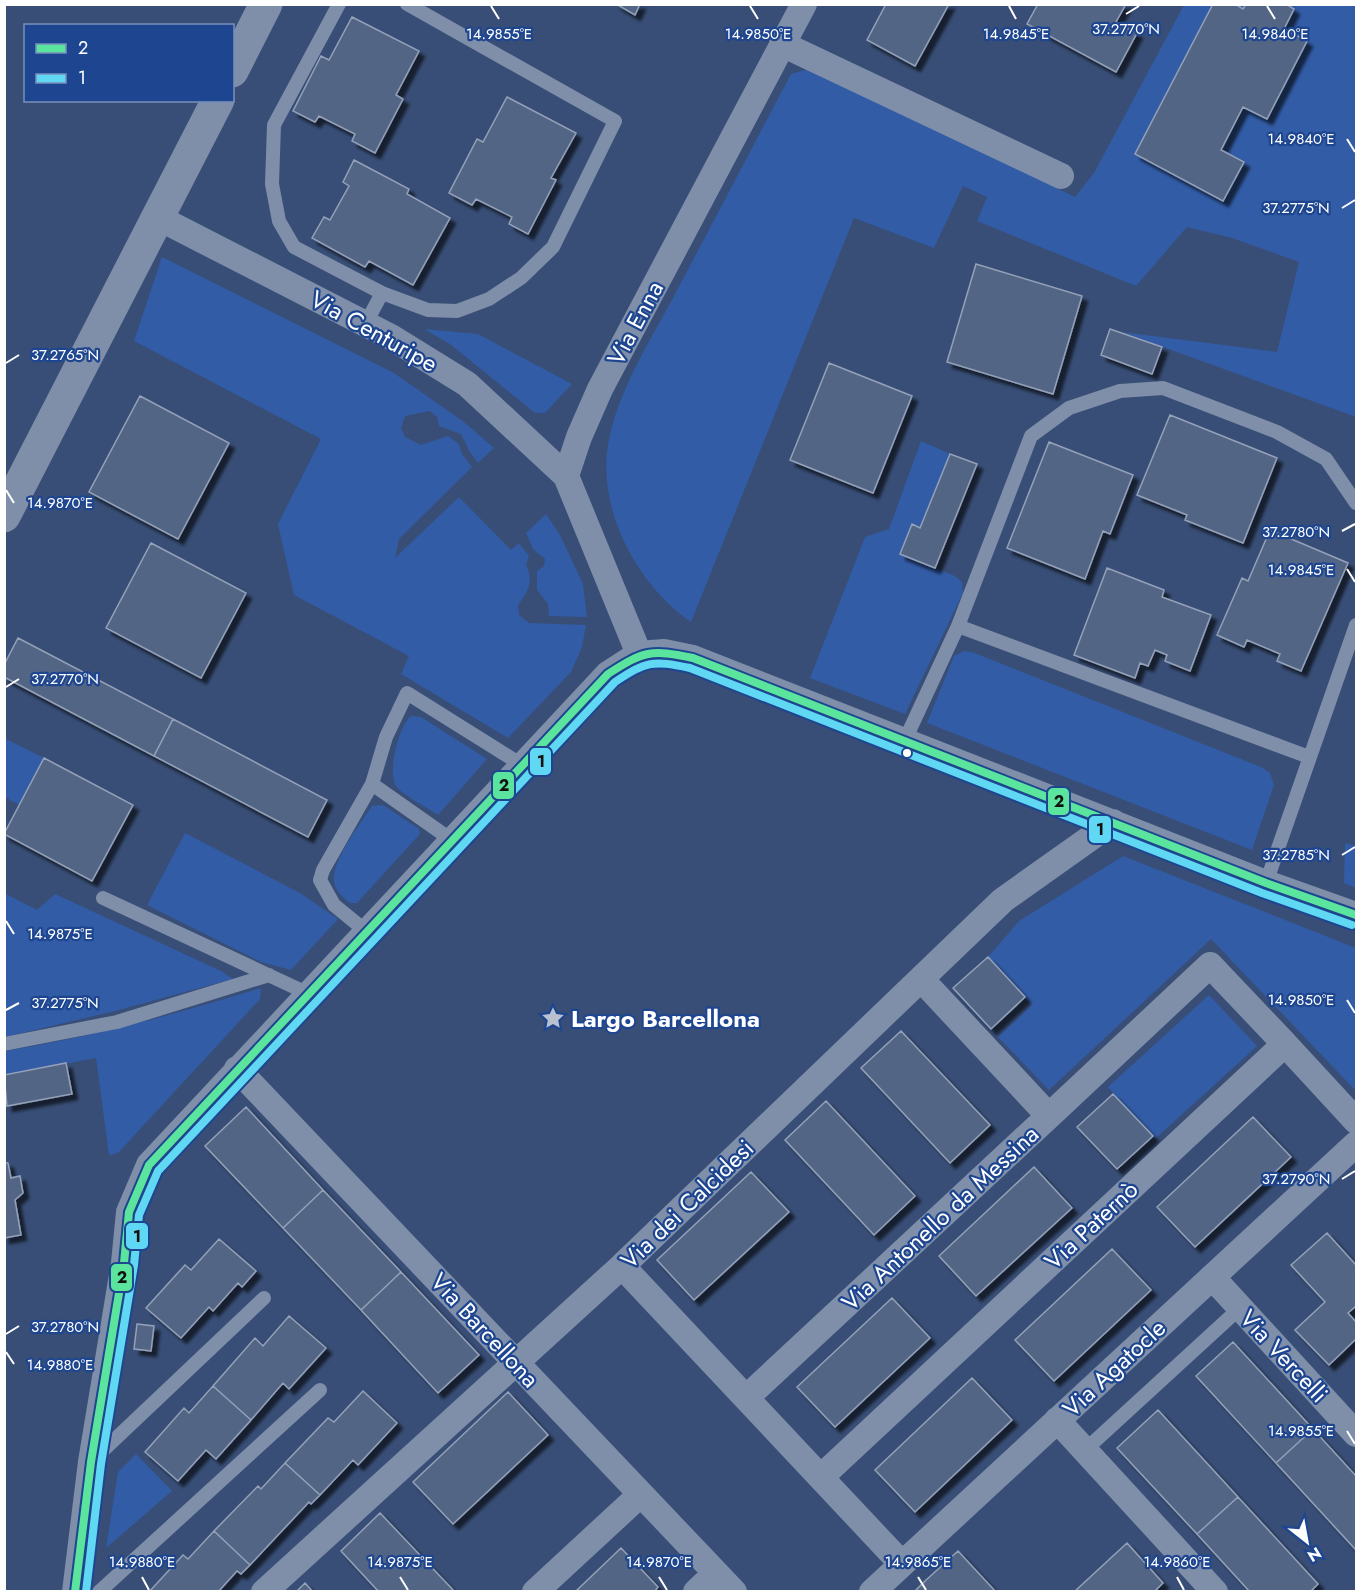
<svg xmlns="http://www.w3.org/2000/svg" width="1361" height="1596" viewBox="0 0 1361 1596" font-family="Jost,sans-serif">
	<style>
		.green { fill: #325ca6 }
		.building { fill: #526585; stroke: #94a1b8; stroke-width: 1.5; filter: url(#shadow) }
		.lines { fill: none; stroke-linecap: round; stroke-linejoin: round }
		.service { stroke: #7f8fa9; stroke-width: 14 }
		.minor { stroke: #7f8fa9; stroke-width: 26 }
		.tertiary { stroke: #7f8fa9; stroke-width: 33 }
		.bus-1-casing { stroke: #1e4690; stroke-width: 12 }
		.bus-2-casing { stroke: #1e4690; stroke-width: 12 }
		.bus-1 { stroke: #5ae49d; stroke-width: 8 }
		.bus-2 { stroke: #60d8f3; stroke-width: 8 }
		.ticks { fill: none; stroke: #fff; stroke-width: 2 }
		.bus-dot { fill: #fff; stroke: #1e4690; stroke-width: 2 }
		.labels { text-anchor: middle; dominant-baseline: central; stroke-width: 4.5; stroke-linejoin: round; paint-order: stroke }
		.street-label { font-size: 24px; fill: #fff; stroke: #1e4690 }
		.poi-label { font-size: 24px; font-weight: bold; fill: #fff; stroke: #1e4690; text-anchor: start }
		.ticks-label { font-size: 15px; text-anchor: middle; fill: #fff; stroke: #1e4690; stroke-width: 4.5; stroke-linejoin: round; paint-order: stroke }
		.line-badge { stroke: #1e4690; stroke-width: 2 }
		.pale-badge-label { font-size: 16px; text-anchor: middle; font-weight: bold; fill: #111 }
	</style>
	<defs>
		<filter id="shadow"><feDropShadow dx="5.5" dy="5.5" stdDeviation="1.5" flood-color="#0009"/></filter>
	</defs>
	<rect width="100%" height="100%" fill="#384e76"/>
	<path class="green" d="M1184,5h172v412l-234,-85 155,20 22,-90 -67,-24 -45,-11 -51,59 -159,-65 10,-24 -24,-11 -29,62 -80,-30 -163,404c-53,-36 -94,-112 -83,-177 9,-53 41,-102 66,-149 39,-74 78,-148 117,-222l18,-5 266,128 19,-24z
		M162,257l232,116 70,49 30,26 -16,15 -8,-11 -9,-18 -22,-8 -2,-9 -7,-6 -25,5 -4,12 4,9 16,8 27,-9 11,8 3,10 10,13 -73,72 -4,19 64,-61 52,53 8,-7 10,13 -3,9c8,16 2,27 -8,40l1,10 10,8 57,2 -4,22 -11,25 -63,66 -107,-64 8,-18 -115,-61 -16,-71 43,-85 -187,-98z
		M424,329l54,5 94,50 -27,29h-10l-85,-69z
		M921,441l29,13 -30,74 -8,-3 -12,29 55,22 7,6 1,11 -58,121 -95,-36 55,-141 24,-8z
		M546,514l14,21 23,49 4,33 -38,-1 -1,-12 -11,-14v-19l7,-5 1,-7 -12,-10 -7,-16z
		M964,651l8,1 289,115 9,6 4,12 -22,65 -325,-127 27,-67z
		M411,716l10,1 66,42 -49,56c-10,-7 -36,-20 -42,-29 -9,-14 3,-61 15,-70z
		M4,738l40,20 -25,47 -14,-8z
		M383,805l36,24 1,5 -63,69h-7c-5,-4 -12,-10 -15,-17 -8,-20 26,-63 37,-80z
		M185,833l115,60 38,26 -47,51 -30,-8 -114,-57z
		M1345,843l11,3v42l-12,-5z
		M1123,856l233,92v143l-145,-152 -162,151 -51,-53 34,-32 -44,-48 31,-36z
		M4,893l33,17 18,-16 166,77 12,8 -118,32 -110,26z
		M261,988l-1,11 -142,154 -9,2 -13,-97 -91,17v-24c87,-14 171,-37 256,-63z
		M1209,995l48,51 -102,93 -47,-52z
		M136,1454l36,37 -66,57 12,-76z"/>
	<path class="building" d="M616,4h24l-5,11z
		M886,4h63l-34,62 -48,-26z
		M1038,4h88l-10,18 21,11 -21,39 -89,-48z
		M1213,4h22l8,5 3,-5h40l8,5 -10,20 23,12 -40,78 -24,-12 -22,43 23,12 -21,39 -88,-47z
		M352,17l67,34 -23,44 7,4 -28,54 -23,-12 3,-7 -36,-18 -4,6 -22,-11 28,-55 8,4z
		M507,97l69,36 -25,45 5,2 -28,54 -19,-10 3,-7 -36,-18 -4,6 -23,-12 28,-54 6,3z
		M354,160l55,29 -2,5 43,24 -37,67 -44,-24 -4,6 -53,-29 12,-21 6,3 19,-34 -6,-4z
		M976,264l106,32 -29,98 -106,-32z
		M1110,329l52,18 -10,27 -51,-19z
		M829,363l83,33 -39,97 -83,-33z
		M140,396l89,47 -51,96 -89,-47z
		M1170,415l107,43 -34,85 -58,-23 2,-5 -50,-20z
		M1049,442l84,33 -23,59 -7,-3 -18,48 -78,-31z
		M950,454l27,10 -42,104 -35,-14 12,-30 8,4z
		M1270,530l78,33 -47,108 -24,-10 3,-7 -33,-14 -3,7 -27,-12 25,-57 6,3z
		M151,543l95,50 -45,85 -95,-50z
		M1107,568l57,22 -2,7 49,18 -21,56 -25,-10 2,-6 -12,-5 -7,16 -8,-3 -5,15 -61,-23z
		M18,638l155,81 -19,37 -150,-79v-12z
		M173,719l154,81 -19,37 -154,-81z
		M44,758l89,47 -41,76 -88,-47z
		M988,957l37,40 -34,32 -38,-41z
		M901,1031l89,94 -40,38 -89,-95z
		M66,1063l6,31 -65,12 -3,-31z
		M1113,1094l40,42 -36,33 -40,-42z
		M826,1101l89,95 -41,39 -89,-95z
		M246,1107l77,83 -40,38 -78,-82z
		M1253,1117l38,40 -96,90 -38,-40z
		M4,1162l4,1 3,15 9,-2 3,17 -8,7 6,35 -17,3z
		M1034,1167l38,41 -96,88 -37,-40z
		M751,1172l38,40 -95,88 -37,-40z
		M323,1190l78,82 -40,38 -78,-82z
		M1327,1233l29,32v41l-8,7 8,9v17l-27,26 -34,-35 30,-28 -34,-37z
		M219,1239l37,32 -14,16 -4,-4 -25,28 -4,-4 -28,31 -35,-30 39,-43 6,5z
		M1112,1249l39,41 -97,91 -39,-41z
		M401,1272l78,83 -41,38 -77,-83z
		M892,1298l38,40 -95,89 -38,-40z
		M289,1316l37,32 -37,41 -6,-6 -32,37 -38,-34 42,-48 8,8z
		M137,1324l17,2 -3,25 -17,-2z
		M1233,1342l80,87 -37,34 -80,-87z
		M972,1378l40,42 -97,92 -40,-42z
		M213,1386l38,34 -35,39 -10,-9 -28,31 -33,-29 39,-44 5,5z
		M363,1391l34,32 -39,42 -5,-5 -33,35 -35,-32 43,-45 6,4z
		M508,1392l40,43 -95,89 -40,-42z
		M1158,1410l80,87 -41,37 -80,-86z
		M1313,1429l43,47v74l-80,-87z
		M285,1463l35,32 -9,9 -2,-2 -59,63 -36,-34 44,-45 3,3z
		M1238,1497l80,87 -8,8h-60l-53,-58z
		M380,1513l75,79h-76l-38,-41z
		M214,1531l36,34 -9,9 -4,-3 -19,21h-69l34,-37 5,4z
		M1127,1543l36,40 -9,9h-80z
		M621,1548l37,39 -4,5h-79z
		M958,1551l38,41h-82l11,-11z
		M305,1583l8,9h-17z"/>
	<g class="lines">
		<path class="service" d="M339,4l-65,121 -2,59 7,37 15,26 88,46 46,17 29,1 32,-12 32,-21 32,-31 62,-126 -208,-117
			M366,323l16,-30
			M958,626l351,131
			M905,740l53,-114 73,-190 38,-28 51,-17 43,-3 114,44 49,27 30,44
			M372,784l14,-47 21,-44 115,72
			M1266,883l90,-258
			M103,898l206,96
			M367,932l-33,-27 -14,-25 3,-10 49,-86 81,57
			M4,1044l113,-22 152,-47
			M1084,1451l156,-143
			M93,1460l171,-162
			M99,1592l221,-202"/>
		<path class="minor" d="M782,44l279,132
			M159,218l232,119 76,47 99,92
			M639,654l-73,-178 13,-39 21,-48 204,-385
			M237,1069l497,523
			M1049,1116l161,-151 75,79
			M622,1266l280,298
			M1212,1277l144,157
			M746,1398l303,-282 -127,-136
			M1057,1420l158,172
			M821,1477l464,-433 71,77
			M75,1592l16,-130 33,-199 5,-51 20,-47 459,-491 31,-20 25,-2 29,6 573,225 90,32
			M264,1592l358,-326 381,-366 110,-78
			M535,1592l106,-98
			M696,1592l20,-19
			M872,1592l484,-448"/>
		<path class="tertiary" d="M232,71l34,-67
			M4,516l214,-416"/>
		<g class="bus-1-casing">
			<path id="bus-1" d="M75,1592l16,-130 33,-199 5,-51 20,-47 459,-491c36,-23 42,-25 85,-16l573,225 90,32"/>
		</g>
		<g class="bus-2-casing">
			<path id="bus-2" d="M86,1592l15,-128 33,-199 5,-50 19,-44 457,-489c32,-21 37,-22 75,-14l572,225 90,32"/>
		</g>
		<use href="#bus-1" class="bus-1"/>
		<use href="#bus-2" class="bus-2"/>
	</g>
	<path class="ticks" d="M491,6l8,13M750,6l8,13M1009,6l7,13M1267,6l8,13M1126,14l13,-8M1347,139l8,13M1342,208l13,-8M6,363l13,-8M6,490l8,13M1342,531l13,-7M1347,569l8,13M6,687l13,-8M1342,855l13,-8M6,921l8,13M1347,1000l8,13M6,1010l13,-7M1342,1179l13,-8M6,1334l13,-8M6,1352l8,12M1347,1431l8,13M142,1577l7,13M400,1577l8,13M659,1577l8,13M918,1577l8,13M1177,1577l7,13"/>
	<defs>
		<g id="sight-bare" transform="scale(1.8)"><path d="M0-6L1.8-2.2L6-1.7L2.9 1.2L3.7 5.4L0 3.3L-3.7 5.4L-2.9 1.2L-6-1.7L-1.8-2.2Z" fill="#b9c1cf" stroke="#1e4690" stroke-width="2.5" paint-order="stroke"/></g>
	</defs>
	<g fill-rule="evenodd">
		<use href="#sight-bare" x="553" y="1018"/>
	</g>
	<circle class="bus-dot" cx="907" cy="753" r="5"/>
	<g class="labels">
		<g class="street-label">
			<text transform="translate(635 323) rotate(-62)">Via Enna</text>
			<text transform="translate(374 331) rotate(29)">Via Centuripe</text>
			<text transform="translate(687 1204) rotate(-44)">Via dei Calcidesi</text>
			<text transform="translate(940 1218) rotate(-43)">Via Antonello da Messina</text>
			<text transform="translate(1091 1225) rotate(-43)">Via Paternò</text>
			<text transform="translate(485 1330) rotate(47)">Via Barcellona</text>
			<text transform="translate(1284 1356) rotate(47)">Via Vercelli</text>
			<text transform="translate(1114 1368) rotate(-43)">Via Agatocle</text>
		</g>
		<g class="poi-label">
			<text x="571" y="1018">Largo Barcellona</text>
		</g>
	</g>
	<g class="ticks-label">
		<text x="1126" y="34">37.2770°N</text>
		<text x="499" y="39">14.9855°E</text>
		<text x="758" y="39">14.9850°E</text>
		<text x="1016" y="39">14.9845°E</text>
		<text x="1275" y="39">14.9840°E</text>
		<text x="1301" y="144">14.9840°E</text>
		<text x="1296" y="213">37.2775°N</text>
		<text x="65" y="360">37.2765°N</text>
		<text x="60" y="508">14.9870°E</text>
		<text x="1296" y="537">37.2780°N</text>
		<text x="1301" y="575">14.9845°E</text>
		<text x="65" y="684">37.2770°N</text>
		<text x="1296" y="860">37.2785°N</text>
		<text x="60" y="939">14.9875°E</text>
		<text x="1301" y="1005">14.9850°E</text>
		<text x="65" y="1008">37.2775°N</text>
		<text x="1296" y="1184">37.2790°N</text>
		<text x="65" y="1332">37.2780°N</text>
		<text x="60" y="1370">14.9880°E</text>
		<text x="1301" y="1436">14.9855°E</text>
		<text x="142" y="1567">14.9880°E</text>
		<text x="400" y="1567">14.9875°E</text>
		<text x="659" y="1567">14.9870°E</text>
		<text x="918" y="1567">14.9865°E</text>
		<text x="1177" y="1567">14.9860°E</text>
	</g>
	<g class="line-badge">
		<rect x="529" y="747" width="23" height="29" rx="6" fill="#60d8f3"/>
		<rect x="492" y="771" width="23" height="29" rx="6" fill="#5ae49d"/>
		<rect x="1047" y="787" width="23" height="29" rx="6" fill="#5ae49d"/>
		<rect x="1088" y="815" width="24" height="29" rx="6" fill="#60d8f3"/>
		<rect x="125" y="1222" width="24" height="28" rx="6" fill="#60d8f3"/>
		<rect x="110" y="1263" width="23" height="29" rx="6" fill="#5ae49d"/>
	</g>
	<g class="pale-badge-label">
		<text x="541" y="767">1</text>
		<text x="504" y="791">2</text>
		<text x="1059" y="807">2</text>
		<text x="1100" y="835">1</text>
		<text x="137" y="1242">1</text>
		<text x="122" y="1283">2</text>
	</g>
	<rect width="1361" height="1596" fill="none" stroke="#ffffff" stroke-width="12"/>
	<rect x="24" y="24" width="210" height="78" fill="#1e4690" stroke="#7890bc" stroke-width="1.5"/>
	<rect x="36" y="44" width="30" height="9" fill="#5ae49d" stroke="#7890bc" stroke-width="1.5"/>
	<text x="78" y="54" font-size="18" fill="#ffffff">2</text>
	<rect x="36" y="74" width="30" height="9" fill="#60d8f3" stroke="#7890bc" stroke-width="1.5"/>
	<text x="78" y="84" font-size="18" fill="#ffffff">1</text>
	<g transform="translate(1307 1542) rotate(149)" stroke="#1e4690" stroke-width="4.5" paint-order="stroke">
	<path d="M0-4.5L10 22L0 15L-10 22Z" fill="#ffffff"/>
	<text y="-9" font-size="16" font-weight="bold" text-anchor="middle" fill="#ffffff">N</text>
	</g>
</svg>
